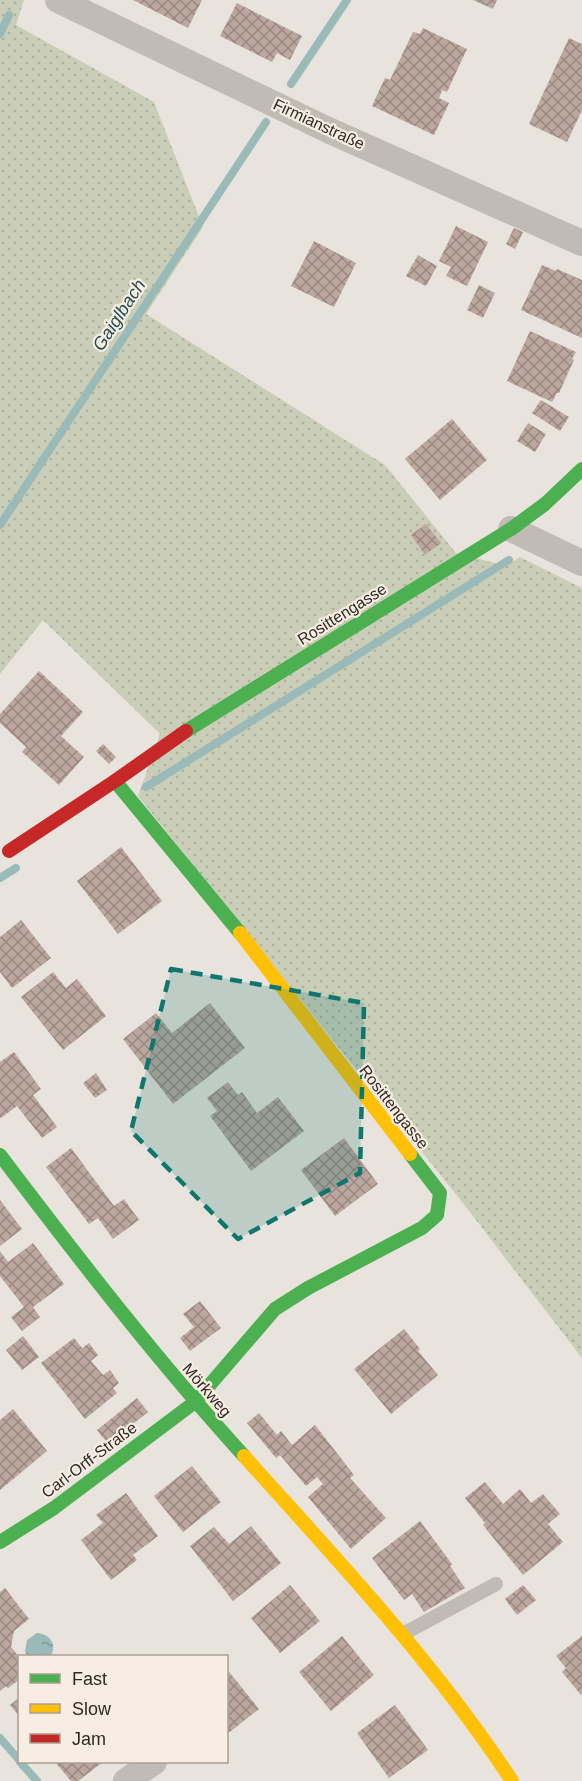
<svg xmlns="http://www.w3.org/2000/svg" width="582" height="1781" viewBox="0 0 582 1781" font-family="Arial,sans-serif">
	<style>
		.grass { fill: url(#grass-dots) }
		.water { fill: url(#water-ripples) }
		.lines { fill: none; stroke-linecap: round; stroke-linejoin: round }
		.stream { stroke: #9abab9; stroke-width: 8 }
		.building { fill: url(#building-cross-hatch) }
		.lane { stroke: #c1bbb6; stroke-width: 14 }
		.street { stroke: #c1bbb6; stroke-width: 26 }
		.fast { stroke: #4caf50; stroke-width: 14 }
		.slow { stroke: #ffc107; stroke-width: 14 }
		.jam { stroke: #c62828; stroke-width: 14 }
		.marked { fill: #0f766e; fill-opacity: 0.2; stroke: #0f766e; stroke-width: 4.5; stroke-dasharray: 12 8; stroke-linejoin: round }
		.labels { text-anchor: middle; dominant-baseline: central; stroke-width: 4.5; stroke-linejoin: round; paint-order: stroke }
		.street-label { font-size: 16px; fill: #312925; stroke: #f7ede3 }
		.water-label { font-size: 18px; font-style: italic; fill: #1e4e50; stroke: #f7ede3 }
	</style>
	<defs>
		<pattern id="grass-dots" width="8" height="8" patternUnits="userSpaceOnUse" patternTransform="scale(1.5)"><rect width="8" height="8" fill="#caceb8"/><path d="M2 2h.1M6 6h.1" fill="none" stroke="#aeb19e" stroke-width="1.8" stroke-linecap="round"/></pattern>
		<pattern id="water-ripples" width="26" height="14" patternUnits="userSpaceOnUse" patternTransform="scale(1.5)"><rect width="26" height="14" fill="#9abab9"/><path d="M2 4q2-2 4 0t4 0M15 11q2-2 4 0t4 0" fill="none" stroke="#7e9796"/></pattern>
		<pattern id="building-cross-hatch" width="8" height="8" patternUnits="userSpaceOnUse" patternTransform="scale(1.5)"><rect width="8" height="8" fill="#bca79f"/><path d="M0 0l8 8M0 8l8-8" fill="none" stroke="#998881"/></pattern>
	</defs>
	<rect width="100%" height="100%" fill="#e9e3dd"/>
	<path class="grass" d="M0,0h24l-8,25 138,77 49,125 -57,87 239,151 71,88 51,13 13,-9 62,31v770l-116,-151 -328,-411 22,-62 -117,-114 -43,54z"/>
	<path class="water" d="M37,1633c13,1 20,11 14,23h-24l-2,-5 2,-11z"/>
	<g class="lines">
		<path class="stream" d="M0,34l9,-19
			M291,84l56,-84
			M0,525l266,-403
			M146,787l363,-227
			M0,878l16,-10
			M0,1738l20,23
			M20,1762l17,19"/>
	</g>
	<path class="building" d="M133,0h69l-14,28z
		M473,0h24l-4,9z
		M237,3l65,33 -12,24 -13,-7 -5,9 -52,-26z
		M423,28l44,21 -20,43 -5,-2 -3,8 10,5 -15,32 -62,-29 13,-28 5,2 23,-48 7,2z
		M569,38l13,6v66l-15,32 -38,-18z
		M456,226l32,16 -21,44 -21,-10 5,-9 -12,-6z
		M514,228l9,4 -8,17 -9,-5z
		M314,241l42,22 -22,44 -43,-21z
		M418,255l19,11 -11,20 -20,-10z
		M542,265l14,6 1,-2 25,11v58l-61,-28z
		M479,285l16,8 -12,25 -16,-8z
		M530,331l46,21 -4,7 2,1 -15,33h-2l-5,9 -45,-21z
		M541,400l28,17 -9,14 -28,-18z
		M452,419l35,41 -47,40 -35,-41z
		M528,423l18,11 -11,18 -18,-11z
		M426,524l15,19 -16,12 -14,-20z
		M39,671l44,41 -22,24 23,21 -25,28 -37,-33 4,-5 -26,-24v-9z
		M103,744l13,13 -7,7 -13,-13z
		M121,847l41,54 -44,33 -41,-53z
		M21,920l30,38 -39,30 -12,-16v-35z
		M53,972l13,16 11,-9 29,37 -43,34 -42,-53z
		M210,1003l35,45 -72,56 -50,-65 33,-26 16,20z
		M14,1052l27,37 -8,6 24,32 -15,11 -25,-32 -16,12 -1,-1v-55z
		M96,1073l11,17 -12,8 -12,-15z
		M228,1082l10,13 4,-3 15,21 21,-16 26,34 -53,40 -41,-55 7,-5 -10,-13z
		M344,1138l34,46 -43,32 -34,-46z
		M71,1148l43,58 10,-7 15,21 -26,19 -15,-21 -9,6 -43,-57z
		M0,1200l22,29 -22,17z
		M33,1243l31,41 -31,23 7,10 -18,14 -11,-14 13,-10 -24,-31v-25l8,11z
		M200,1301l21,27 -31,23 -10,-13 14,-11 -11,-13z
		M404,1329l16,20 -2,2 20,24 -47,39 -37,-45z
		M23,1336l16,21 -17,13 -16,-20z
		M74,1338l8,10 7,-5 9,12 -7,6 12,14 7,-5 9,13 -6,5 4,5 -32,26 -44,-56z
		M137,1398l11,14 -40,32 -11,-14z
		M13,1409l34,42 -47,39v-70z
		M259,1413l18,22 4,-4 11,14 23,-20 39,50 -4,3 36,40 -35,31 -43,-52 15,-13 -6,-7 -11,9 -26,-31 -4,3 -29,-35z
		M192,1466l29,36 -38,30 -29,-36z
		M485,1482l18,22 17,-15 11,14 12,-9 17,20 -12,10 15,18 -40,33 -40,-50 2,-2 -20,-25z
		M126,1493l32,43 -25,19 4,5 -26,20 -30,-40 22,-17 -7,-8z
		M420,1521l32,43 -2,2 15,22 -41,24 -12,-18 -8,6 -32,-42z
		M251,1526l30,37 -48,38 -43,-55 24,-19 15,17z
		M290,1585l30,36 -40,32 -29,-35z
		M523,1585l13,15 -19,15 -12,-16z
		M5,1588l24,31 -15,12 -3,16 9,11v21l-12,9 -2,-2 -6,5v-99z
		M342,1636l32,39 -43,36 -32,-39z
		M582,1636v58l-1,1 -19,-23 4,-4 -10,-12z
		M226,1668l33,41 -33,26z
		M20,1697v20l-10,-12z
		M395,1705l33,45 -39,28 -32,-45z
		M55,1762h48l-25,19h-7z"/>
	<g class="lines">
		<path class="lane" d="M403,1634l93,-50"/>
		<path class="street" d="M58,0l270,130 254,113
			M511,529l71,34
			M126,1781l28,-19"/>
		<path class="fast" d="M186,731l325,-202 34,-25 37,-35
			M115,781l125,152
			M0,1155c78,103 157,205 244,301
			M0,1542l54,-34 141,-106 80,-93 33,-21 114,-60 15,-13 3,-22 -30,-39"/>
		<path class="slow" d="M240,933l170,221
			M244,1456c94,105 190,206 268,325"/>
		<path class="jam" d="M9,851l106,-70 71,-50"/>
	</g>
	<path class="marked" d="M171,969l193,34 -4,170 -122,66 -107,-108z"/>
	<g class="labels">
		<g class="street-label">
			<text transform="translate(319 124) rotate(25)">Firmianstraße</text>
			<text transform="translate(342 614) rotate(-32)">Rosittengasse</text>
			<text transform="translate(394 1107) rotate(52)">Rosittengasse</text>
			<text transform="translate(207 1390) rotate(49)">Mörkweg</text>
			<text transform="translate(89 1460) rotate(-37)">Carl-Orff-Straße</text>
		</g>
		<g class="water-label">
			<text transform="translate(119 315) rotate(-57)">Gaiglbach</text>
		</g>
	</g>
	<rect x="18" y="1655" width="210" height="108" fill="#f7ede3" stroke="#a89f97" stroke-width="1.5"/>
	<rect x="30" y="1674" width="30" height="9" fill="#4caf50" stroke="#a89f97" stroke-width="1.5"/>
	<text x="72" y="1685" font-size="18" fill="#312925">Fast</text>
	<rect x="30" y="1704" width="30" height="9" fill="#ffc107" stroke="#a89f97" stroke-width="1.5"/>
	<text x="72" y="1715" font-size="18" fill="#312925">Slow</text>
	<rect x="30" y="1734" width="30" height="9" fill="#c62828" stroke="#a89f97" stroke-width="1.5"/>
	<text x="72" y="1745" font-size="18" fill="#312925">Jam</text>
</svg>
